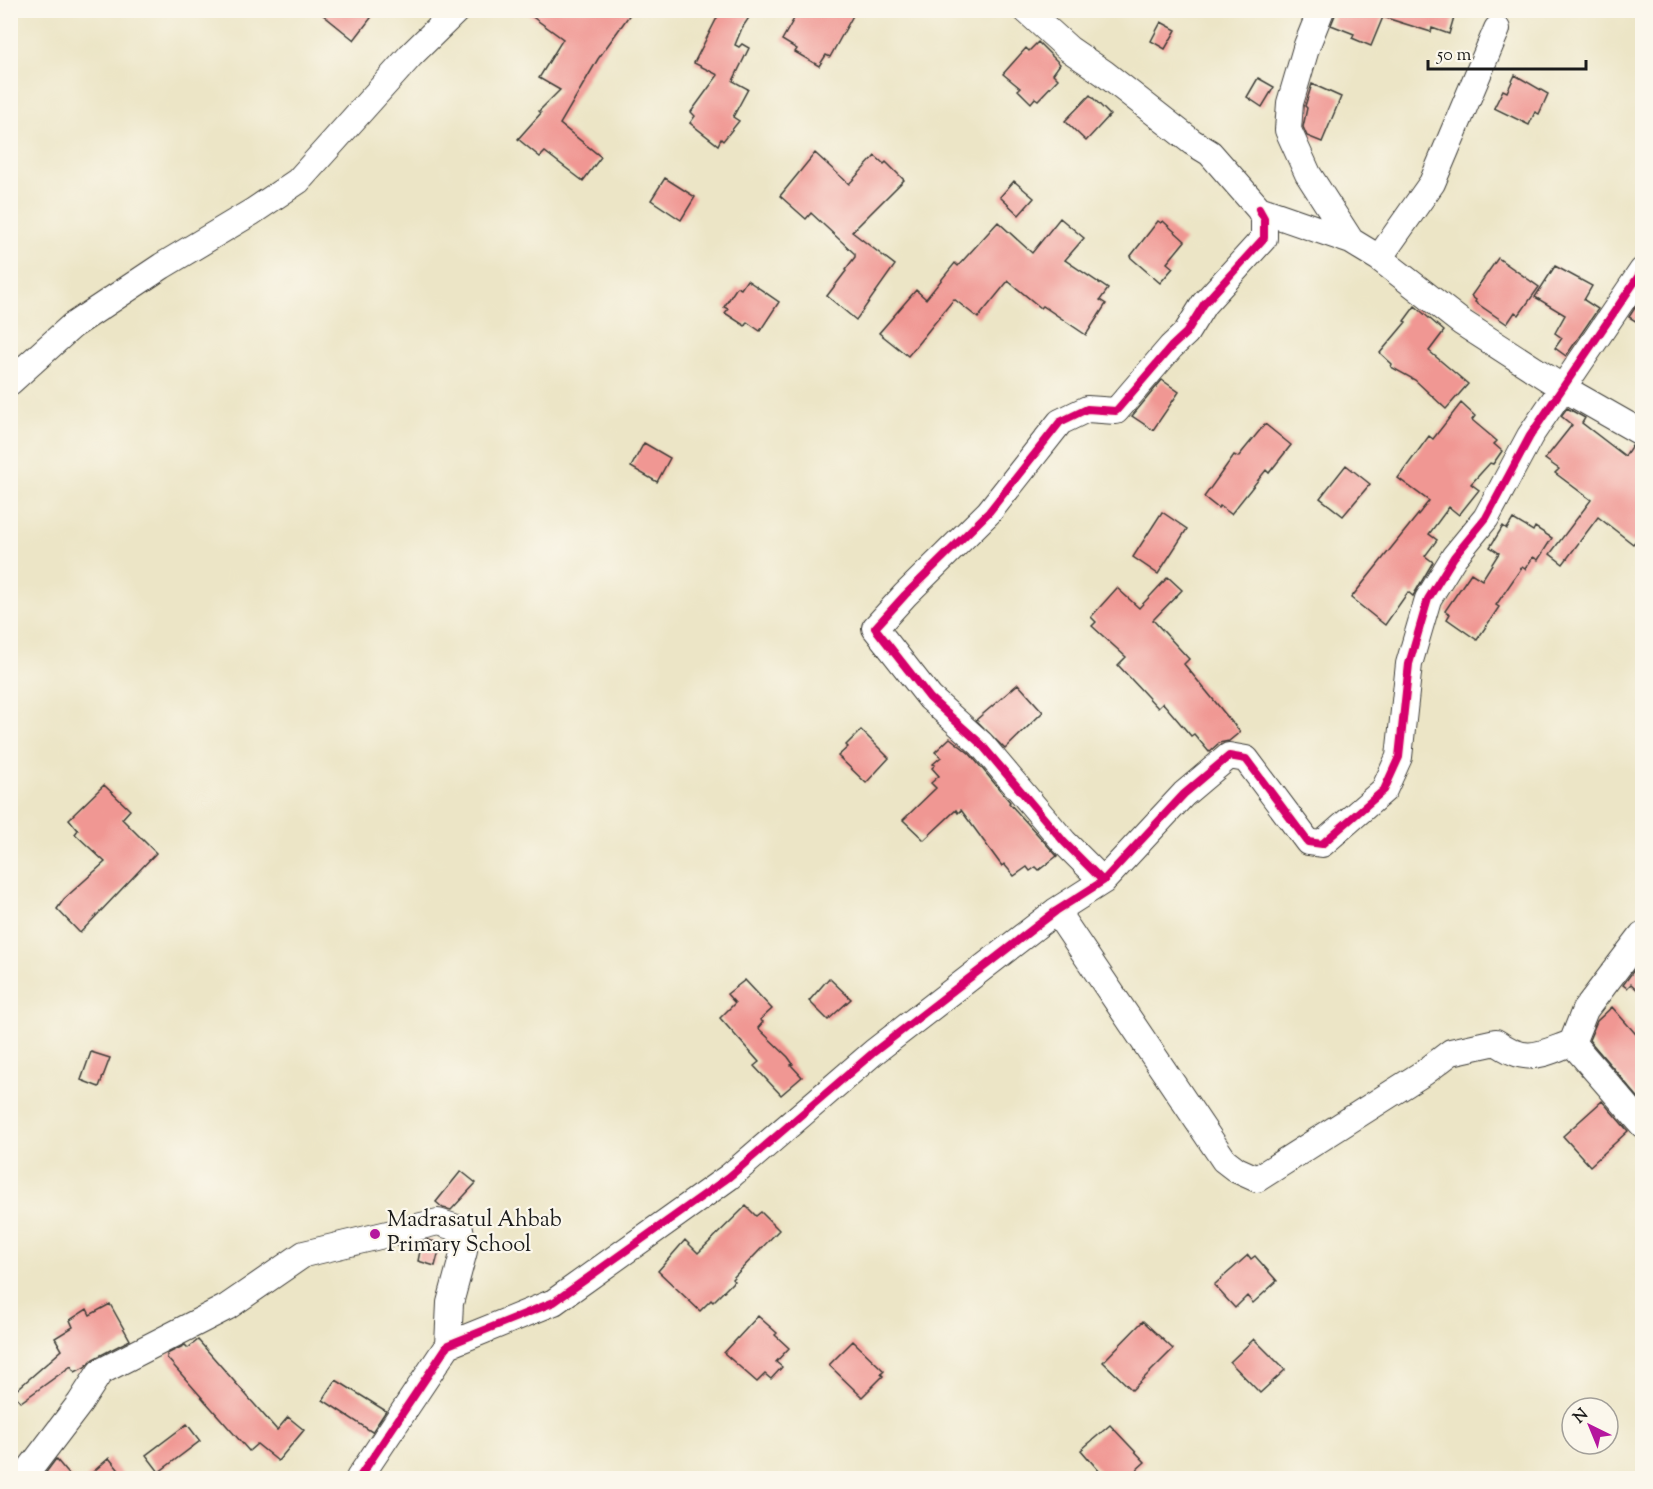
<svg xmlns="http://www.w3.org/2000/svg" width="1653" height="1489" viewBox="0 0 1653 1489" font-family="'Sorts Mill Goudy',serif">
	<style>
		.building { fill: #f09793 }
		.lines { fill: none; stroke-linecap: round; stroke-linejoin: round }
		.minor-casing { stroke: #3b3a36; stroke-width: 28 }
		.minor { stroke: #fff; stroke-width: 26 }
		.cycleway-casing { stroke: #fbf7ec; stroke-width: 11 }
		.cycleway { stroke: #d6006c; stroke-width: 8 }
		.poi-dot { fill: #b5179e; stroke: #fbf7ec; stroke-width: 2 }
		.labels { text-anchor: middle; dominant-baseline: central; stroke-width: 4.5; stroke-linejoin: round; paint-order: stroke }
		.poi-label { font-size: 22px; fill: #1c1c1c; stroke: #fbf7ec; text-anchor: start }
	</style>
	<rect width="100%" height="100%" fill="#fbf7ec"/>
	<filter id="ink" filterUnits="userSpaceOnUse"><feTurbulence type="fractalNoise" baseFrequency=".0167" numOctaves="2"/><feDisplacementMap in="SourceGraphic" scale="12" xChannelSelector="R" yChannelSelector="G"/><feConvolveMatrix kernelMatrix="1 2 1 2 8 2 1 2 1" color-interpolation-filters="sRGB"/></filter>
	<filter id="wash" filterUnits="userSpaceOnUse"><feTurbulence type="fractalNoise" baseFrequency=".008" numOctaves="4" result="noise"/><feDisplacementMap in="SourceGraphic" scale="24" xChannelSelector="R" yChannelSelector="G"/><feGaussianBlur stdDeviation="1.35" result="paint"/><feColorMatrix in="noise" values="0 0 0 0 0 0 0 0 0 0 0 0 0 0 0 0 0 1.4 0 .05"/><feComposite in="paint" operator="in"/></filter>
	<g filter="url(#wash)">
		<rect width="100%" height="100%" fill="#ece5c6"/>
		<g id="blocks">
			<path class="building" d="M317,10h60l-23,30z
				M523,10h110l-35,49 -38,65 41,33 -18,24 -38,-29 -5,5 -22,-18 23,-26 -2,-2 21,-21 -21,-12 24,-39z
				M721,10h33l-12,18 -7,17 4,2 3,-3 7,4 -16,33 15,8 -15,28 6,4 -16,20 -2,-2 -3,6 -28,-22 5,-7 -4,-4 27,-37 -24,-12z
				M799,10h57l-26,47 -4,-2 -7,11 -24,-14 2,-3 -15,-9z
				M1337,10h119l-7,24 -17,-6 -1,4 -48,-15 -12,29 -19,-8 2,-4 -23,-9z
				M1161,22l15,8 -11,19 -14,-8z
				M1038,42l22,22 -7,10 5,5 -20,21 -3,-2 -4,5 -13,-13 2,-2 -17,-14 23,-26 3,3z
				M1515,75l33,19 -9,20 -4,-2 -6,13 -35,-17 9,-18 4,2z
				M1258,78l16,9 -12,20 -15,-10z
				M1312,84l29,13 -19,45 -15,-6 -4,-9 4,-19 -2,-2z
				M1090,95l20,20 -24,26 -21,-20z
				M815,153l34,31 26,-28 9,8 2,-2 18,18 -52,52 43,33 -39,55 -29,-24 19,-25 -1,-1 10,-13v-3l-44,-41 -5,6 -26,-23z
				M665,178l30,19 -14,23 -30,-20z
				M1014,181l20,17 -15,17 -19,-18z
				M1060,218l24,20 -19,22 43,29 -8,11 6,4 -20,31 -43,-29 -2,2 -33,-27 -30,37 -24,-19 -46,57 -29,-23 37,-43 10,9 29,-36 3,3 40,-44 34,31z
				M1158,221l3,2 2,-2 22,20 -18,22 6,5 -13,15 -30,-26z
				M1498,258l41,29 -20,28 -4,-3 -8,12 -32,-22 1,-2 -5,-4z
				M1555,266l37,20 -8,14 14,9 -32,47 -11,-8 7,-10 -7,-5 10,-18 -30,-18z
				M747,280l32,22 -19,29 -13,-9 -2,4 -20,-13 3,-4 -4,-2 13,-20 4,2z
				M1642,297v28l-13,-8z
				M1415,306l29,25 -15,20 39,33 -22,25 -31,-29 -24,-13 1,-3 -12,-11 26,-31 -2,-1z
				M1162,380l17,12 -26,38 -21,-14z
				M1461,403l14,13 -3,4 25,21 -3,3 8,7 -9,13 -3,-1 -19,21 8,6 -20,25 -10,-8 -20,27 8,6 -12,16 8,6 -20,34 -5,-4 -23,33 -34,-27 78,-97 -31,-23 31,-42 4,3z
				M1567,408l18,10 -3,5 43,33 7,-11 10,7v81l-9,11 -35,-27 -35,47 -13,-10 41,-54 -36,-27 4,-4 -14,-10 27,-34 -11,-9z
				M1265,424l26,21 -22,28 -3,-3 -35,44 -11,-8 -2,2 -14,-11 30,-42 4,2z
				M644,443l26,15 -13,24 -26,-15z
				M1346,465l24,19 -27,32 -23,-18z
				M1162,512l25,17 -29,45 -25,-17z
				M1513,519l20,12 2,-4 17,11 -14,22 -5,-3 -8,12 -3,-2 -26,38 3,2 -22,33 -30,-21 3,-5 -5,-3 26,-38 11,7 17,-27 -9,-6 13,-21 4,3z
				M1168,577l14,13 -29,30 36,39 -5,5 56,68 -11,9 -10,2 -10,9 -15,-18 -3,2 -28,-33 -5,5 -40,-43 8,-8 -34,-31 4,-4 -5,-5 26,-29 22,20z
				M1018,684l25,28 -38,37 -29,-29z
				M861,730l28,28 -23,25 -28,-27 10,-9 -2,-2z
				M950,738l20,16 40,48 -1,1 48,53 -18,14 -3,-3 -6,4 -3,-4 -13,9 -10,-12 -2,2 -41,-56 -3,3 -2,-3 -32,30 -21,-20 33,-32 -5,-5 8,-7 -7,-8 3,-3 -2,-1 8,-7 -6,-5z
				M104,785l26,25 -8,9 34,34 -76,80 -23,-24 7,-10 41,-37 -30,-28 3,-4 -9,-11z
				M1642,959v35l-11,-10 -4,4 -4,-3z
				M829,978l22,21 -23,21 -19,-19z
				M745,980l27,29 -12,11 3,2 -5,6 30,29 5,7 -2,1 11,12 -21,18 -27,-29 5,-4 -39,-44 15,-15 -8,-9z
				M1612,1007l30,34v61l-53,-62 8,-19z
				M91,1052l19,6 -11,29 -18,-7z
				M1602,1101l26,30 -38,35 -27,-30z
				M461,1171l15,12 -25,27 -8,-2 -7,-6z
				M746,1206l10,10 5,-4 18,18 -47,49 2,2 -21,21 -2,-2 -11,11 -42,-40 27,-31 13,13z
				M427,1240l14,3 -6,23 -17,-5 4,-20z
				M1248,1255l3,4 4,-3 22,25 -24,22 -6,-7 -12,12 -21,-23z
				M110,1304l20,36 -37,19 -8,8 -10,5 -4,-6 -50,36 -8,-9 49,-43 -7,-12 18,-11 -3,-7 17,-11 3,6z
				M758,1316l19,17 -2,2 14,13 -13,14 6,5 -11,12 -6,-5 -8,8 -33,-29z
				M1143,1321l30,28 -41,41 -29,-28z
				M1254,1339l31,31 -25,23 -30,-31z
				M198,1340l79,90 11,-13 16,13 -26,31 -21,-17 -8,7 -82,-93v-4l18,-9 3,3z
				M853,1341l31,30 -3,3 2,2 -21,21 -33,-32z
				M336,1380l50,31 -14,21 -49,-32z
				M187,1424l13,17 -41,31 -13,-17z
				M1110,1425l35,37 -19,17h-20l-25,-29z
				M109,1458l17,21h-41z
				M56,1459l17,20h-32z"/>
		</g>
	</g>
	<g filter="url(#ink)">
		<use href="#blocks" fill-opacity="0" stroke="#3b3a36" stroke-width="1.5"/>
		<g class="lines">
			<g class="minor-casing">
				<path id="minor" d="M1026,10l43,39 35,24 88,69 18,11 49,56 92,32 28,17 82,64 102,66 79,45
					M1321,10l-14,35 -17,58 -2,27 20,44 43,67
					M1379,258l53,-75 65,-154
					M10,382l62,-56 90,-60 90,-54 46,-31 113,-126 46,-45
					M1103,881l-39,-39 -83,-98 -51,-46 -55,-70 30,-33 84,-83 71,-90 27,-13 29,2 55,-64 15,-14 18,-29 60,-66v-20l-5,-9
					M1056,911l168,249 13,10 20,9 168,-107 26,-20 45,-10c32,23 43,12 76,1l13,-33 57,-75
					M1572,1043l70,81
					M23,1478l57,-75 20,-31 127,-65 77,-53 134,-32 22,7 4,22 -14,52 -2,42
					M359,1478l89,-133 106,-43 175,-125 145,-125 182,-141 47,-30 81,-87 45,-38 17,3 62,83 14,2 62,-54 15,-33 10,-93 19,-65 26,-42 32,-39 44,-82 112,-165"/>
			</g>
			<use href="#minor" class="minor"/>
			<g class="cycleway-casing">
				<path id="cycleway" d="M1103,881l-39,-39 -83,-98 -51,-46 -55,-70 30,-33 84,-83 71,-90 27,-13 29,2 55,-64 15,-14 18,-29 60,-66v-20l-5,-9
					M359,1478l89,-133 106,-43 175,-125 145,-125 182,-141 47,-30 81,-87 45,-38 17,3 62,83 14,2 62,-54 15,-33 10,-93 19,-65 26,-42 32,-39 44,-82 112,-165"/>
			</g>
			<use href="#cycleway" class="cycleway"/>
		</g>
	</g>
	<circle class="poi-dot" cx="375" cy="1234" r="6"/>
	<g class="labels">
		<g class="poi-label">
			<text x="387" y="1221">Madrasatul Ahbab<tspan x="387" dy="25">Primary School</tspan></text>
		</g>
	</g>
	<rect width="1653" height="1489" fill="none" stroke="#fbf7ec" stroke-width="36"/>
	<g transform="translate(1590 1426) rotate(317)"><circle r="28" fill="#fbf7ec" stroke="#a29f99" stroke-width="1.5"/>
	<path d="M0-4.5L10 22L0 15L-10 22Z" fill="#b5179e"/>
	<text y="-9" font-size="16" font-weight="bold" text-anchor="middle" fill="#1c1c1c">N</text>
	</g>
	<path d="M1428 60v9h158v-9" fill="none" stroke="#1c1c1c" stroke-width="3"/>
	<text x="1437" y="60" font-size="18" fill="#1c1c1c" stroke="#fbf7ec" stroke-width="4.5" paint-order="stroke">50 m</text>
</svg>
